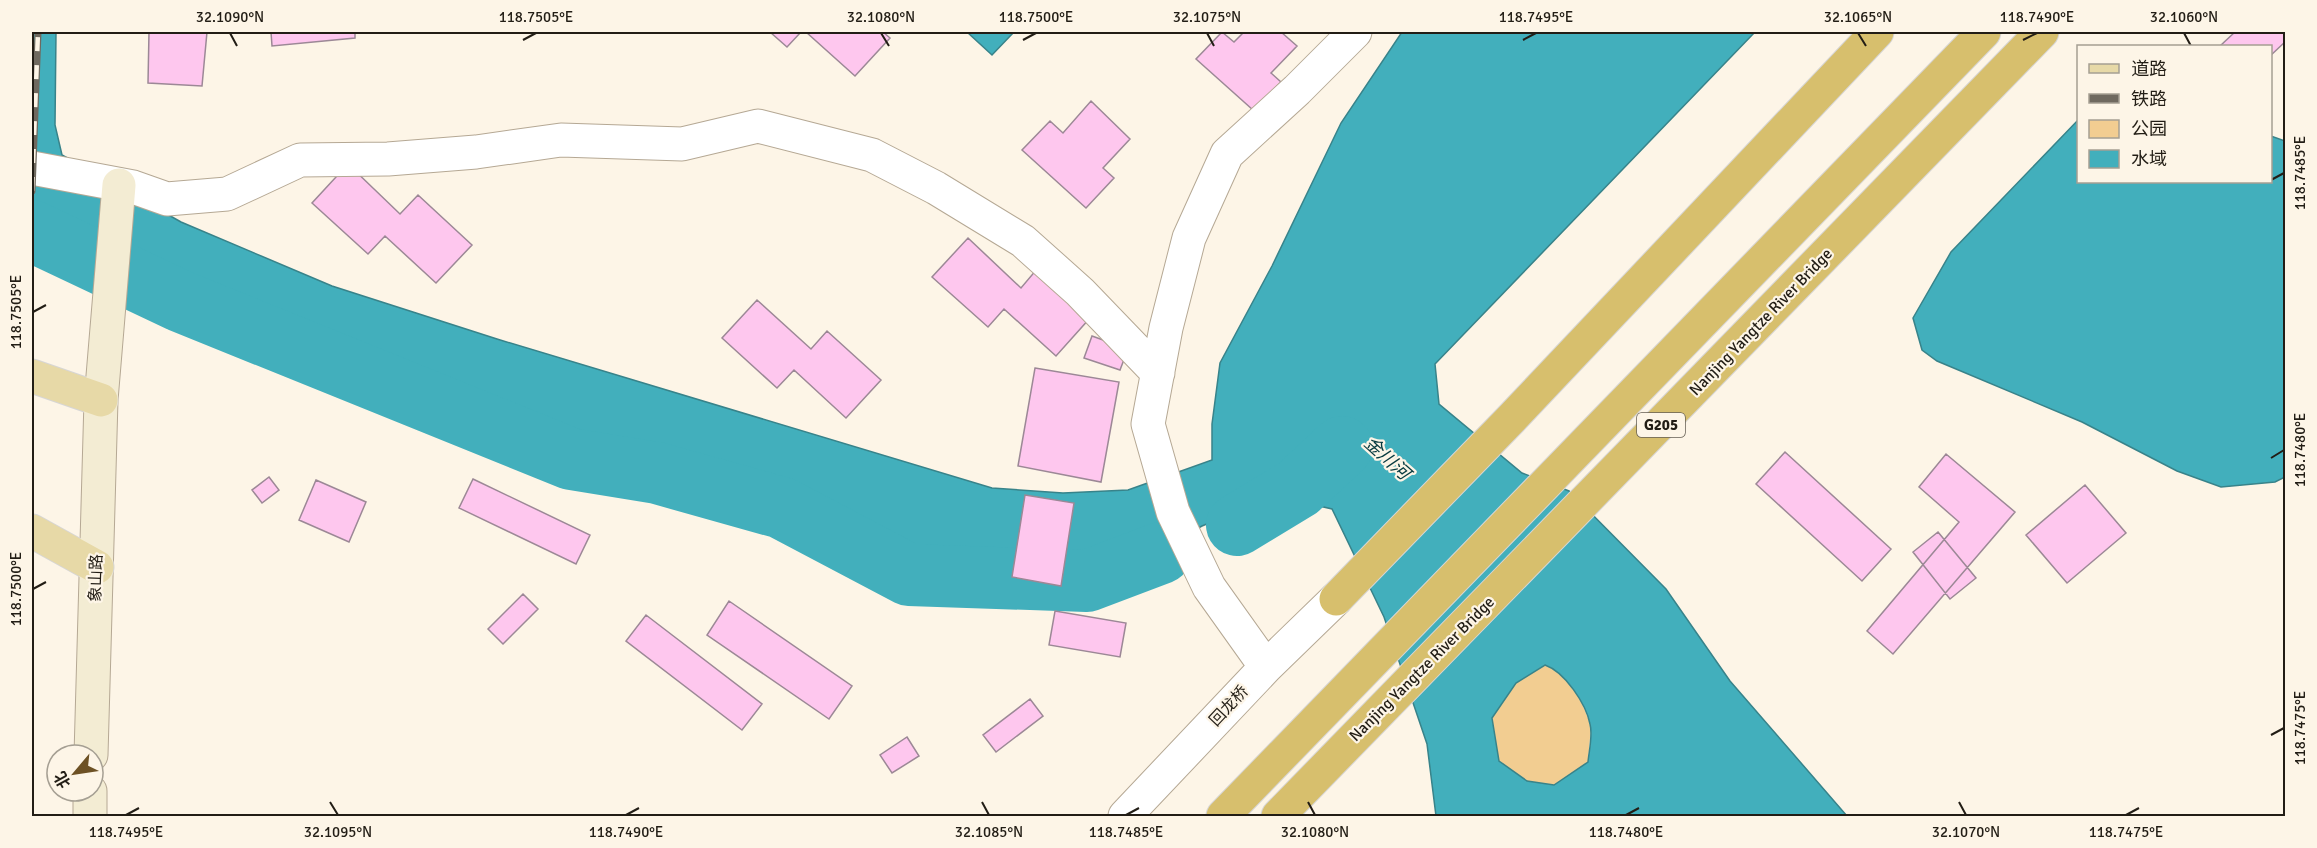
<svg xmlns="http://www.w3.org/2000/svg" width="2317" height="848" viewBox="0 0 2317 848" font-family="Signika,'Noto Sans SC',sans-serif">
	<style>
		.green { fill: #f2cd91 }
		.water { fill: #42afbc; stroke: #38838a; stroke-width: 1.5; fill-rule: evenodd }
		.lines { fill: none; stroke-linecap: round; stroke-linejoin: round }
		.river { stroke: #42afbc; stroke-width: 62 }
		.building { fill: #fec7ee; stroke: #9c8896; stroke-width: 1.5 }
		.street-casing { stroke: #b5a894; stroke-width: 35 }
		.secondary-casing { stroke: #b5a894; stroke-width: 35 }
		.primary-casing { stroke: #d7d6d5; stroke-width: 35 }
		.highway-casing { stroke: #d7d6d5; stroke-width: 35 }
		.street { stroke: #fff; stroke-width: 33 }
		.secondary { stroke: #f3ecd3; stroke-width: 33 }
		.primary { stroke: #e7d9a7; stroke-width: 33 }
		.highway { stroke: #d7bf6d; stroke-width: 33 }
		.rail-casing { stroke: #6f695f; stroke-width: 7 }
		.rail { stroke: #fdf5e7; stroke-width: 4.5; stroke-dasharray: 14; stroke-linecap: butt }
		.ticks { fill: none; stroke: #221d15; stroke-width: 2 }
		.labels { text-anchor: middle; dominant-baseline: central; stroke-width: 4.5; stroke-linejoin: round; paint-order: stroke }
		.shield { fill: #fdf5e7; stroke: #645e54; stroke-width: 1.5 }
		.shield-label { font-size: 15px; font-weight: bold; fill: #221d15 }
		.street-label { font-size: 16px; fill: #221d15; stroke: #fdf5e7 }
		.water-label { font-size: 18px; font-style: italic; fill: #073a40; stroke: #fdf5e7 }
		.neatline { fill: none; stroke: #221d15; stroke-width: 2 }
		.ticks-label { font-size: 15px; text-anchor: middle; fill: #221d15 }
	</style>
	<rect width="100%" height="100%" fill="#fdf5e7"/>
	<path class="green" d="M1547,664l28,21 16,41 -3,36 -34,23 -27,-4 -28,-20 -7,-43 24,-35z"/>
	<path class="water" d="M32,32h24l-1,93 7,30 119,67 151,64 165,53 495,149 71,5 65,-3 84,-30v-36l8,-61 52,-97 69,-143 61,-91h353l-320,332 4,40 83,69 47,18 97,98 64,92 117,135h-411l-9,-72 -43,-127 -52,-108 -43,-10 -34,5 -53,22 -35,19 -111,25 -68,1 -82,-17 -262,-98 -176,-58 -105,-44 -331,-123zM1545,665c20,7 41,39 45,59 3,11 -1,27 -2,38l-34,23 -27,-4 -28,-20 -7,-43 24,-35z
		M967,32h47l-22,23z
		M2078,120v62h192l1,-46 14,5v336l-10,5 -54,5 -44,-16 -95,-49 -145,-61 -15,-11 -9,-32 38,-66z"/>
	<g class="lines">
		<path class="river" d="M32,231l148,70 391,158 86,14 125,35 127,67 178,6 74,-28
			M1237,525l61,-37 44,-41"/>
	</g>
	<path class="building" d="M149,32h84h-26l-5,54 -54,-3z
		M271,32h84v6l-83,8z
		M770,32h31l-14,15z
		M806,32h77l7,6 -35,38z
		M1222,32l12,10 10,-10h37l16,14 -26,27 10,9 -28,28 -57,-51z
		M2235,32h51v9l-16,15v-10h-50z
		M1091,101l39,38 -27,29 11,10 -28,30 -64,-58 28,-29 13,12z
		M348,164l52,50 18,-19 54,50 -36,38 -51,-47 -17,18 -56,-51z
		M968,238l53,50 16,-19 53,49 -34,38 -52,-47 -16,18 -56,-50z
		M757,300l54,49 16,-18 54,49 -35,38 -52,-48 -17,18 -55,-50z
		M1092,336l36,13 -8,21 -36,-12z
		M1035,368l84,14 -18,100 -83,-16z
		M1785,452l106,97 -29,32 -106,-97z
		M1946,454l69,58 -122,142 -26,-23 92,-109 -40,-35z
		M269,477l10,13 -17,13 -10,-13z
		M473,479l117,56 -14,29 -117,-56z
		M316,480l50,22 -17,40 -50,-22z
		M2085,485l41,48 -59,50 -41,-48z
		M1025,495l49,8 -13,83 -49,-9z
		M1938,532l38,46 -26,21 -37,-47z
		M523,594l15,15 -35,35 -15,-15z
		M729,601l123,85 -23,33 -122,-84z
		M1055,611l71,12 -6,34 -71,-12z
		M646,615l116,89 -20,26 -116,-89z
		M1030,699l13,17 -47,36 -13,-17z
		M907,737l12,19 -27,17 -12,-18z"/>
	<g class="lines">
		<g class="street-casing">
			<path id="street" d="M32,168l101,19 34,12 60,-5 73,-34 88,-1 88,-7 85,-12 121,4 76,-18 114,29 64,33 87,53 57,51 78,81
				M1266,667l-57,-80 -36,-75 -25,-88 18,-96 23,-90 38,-84 70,-64 58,-58
				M1125,816l141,-149 70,-68"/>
		</g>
		<g class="secondary-casing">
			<path id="secondary" d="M91,755l10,-355 18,-215
				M90,816v-25"/>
		</g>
		<g class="primary-casing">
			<path id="primary" d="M32,376l69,24
				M32,531l65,36"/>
		</g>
		<g class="highway-casing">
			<path id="highway" d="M1336,599l175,-180 366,-387
				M1223,816l761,-784
				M1278,816l764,-784"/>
		</g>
		<use href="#street" class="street"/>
		<use href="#secondary" class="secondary"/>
		<use href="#primary" class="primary"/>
		<use href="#highway" class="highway"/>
		<g class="rail-casing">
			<path id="rail" d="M32,191l6,-159"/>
		</g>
		<use href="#rail" class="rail"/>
	</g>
	<path class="ticks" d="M230,33l7,13M881,33l8,13M1207,33l7,13M1858,33l8,13M2184,33l7,13M523,40l13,-7M1023,40l13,-7M1523,40l13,-7M2023,40l14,-7M2271,180l13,-7M33,312l13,-7M2271,458l13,-8M33,589l13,-7M2271,735l13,-7M330,802l8,13M982,802l7,13M1308,802l7,13M1959,802l7,13M126,815l13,-7M626,815l13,-7M1126,815l13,-7M1626,815l13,-7M2126,815l13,-7"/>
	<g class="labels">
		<rect class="shield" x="1637" y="413" width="48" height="24" rx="4.5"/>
		<g class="shield-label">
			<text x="1661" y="425">G205</text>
		</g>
		<g class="street-label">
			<text transform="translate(1761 322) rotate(-46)">Nanjing Yangtze River Bridge</text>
			<text transform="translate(96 578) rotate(-88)">象山路</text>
			<text transform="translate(1422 669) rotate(-45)">Nanjing Yangtze River Bridge</text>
			<text transform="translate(1229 706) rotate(-47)">回龙桥</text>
		</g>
		<g class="water-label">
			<text transform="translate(1387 458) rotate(42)">金川河</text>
		</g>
	</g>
	<rect width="2317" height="848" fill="none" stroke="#fdf5e7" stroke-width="66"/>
	<rect x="2077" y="45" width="195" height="138" fill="#fdf5e7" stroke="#a59f93" stroke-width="1.5"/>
	<rect x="2089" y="64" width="30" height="9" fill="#e7d9a7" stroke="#a59f93" stroke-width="1.5"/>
	<text x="2131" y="75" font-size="18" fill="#221d15">道路</text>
	<rect x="2089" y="94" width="30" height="9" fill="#6f695f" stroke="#a59f93" stroke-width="1.5"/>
	<text x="2131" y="105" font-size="18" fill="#221d15">铁路</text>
	<rect x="2089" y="120" width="30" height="18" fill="#f2cd91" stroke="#a59f93" stroke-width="1.5"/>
	<text x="2131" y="135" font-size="18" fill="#221d15">公园</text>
	<rect x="2089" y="150" width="30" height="18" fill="#42afbc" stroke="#a59f93" stroke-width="1.5"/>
	<text x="2131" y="165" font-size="18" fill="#221d15">水域</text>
	<g transform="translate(75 773) rotate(241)"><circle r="28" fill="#fdf5e7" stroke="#a59f93" stroke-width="1.5"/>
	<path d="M0-4.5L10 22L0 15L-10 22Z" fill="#6d5124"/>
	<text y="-9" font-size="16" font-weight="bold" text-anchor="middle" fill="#221d15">北</text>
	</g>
	<rect x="33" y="33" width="2251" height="782" class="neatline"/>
	<g class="ticks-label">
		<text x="230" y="22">32.1090°N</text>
		<text x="536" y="22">118.7505°E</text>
		<text x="881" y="22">32.1080°N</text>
		<text x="1036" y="22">118.7500°E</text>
		<text x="1207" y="22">32.1075°N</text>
		<text x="1536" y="22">118.7495°E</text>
		<text x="1858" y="22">32.1065°N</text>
		<text x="2037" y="22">118.7490°E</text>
		<text x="2184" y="22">32.1060°N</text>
		<text transform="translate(2300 173) rotate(-90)" y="5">118.7485°E</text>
		<text transform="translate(16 312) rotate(-90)" y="5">118.7505°E</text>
		<text transform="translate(2300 450) rotate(-90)" y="5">118.7480°E</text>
		<text transform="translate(16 589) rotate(-90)" y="5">118.7500°E</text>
		<text transform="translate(2300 728) rotate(-90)" y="5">118.7475°E</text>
		<text x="126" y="837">118.7495°E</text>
		<text x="338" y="837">32.1095°N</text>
		<text x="626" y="837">118.7490°E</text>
		<text x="989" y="837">32.1085°N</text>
		<text x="1126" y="837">118.7485°E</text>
		<text x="1315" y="837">32.1080°N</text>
		<text x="1626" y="837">118.7480°E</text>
		<text x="1966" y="837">32.1070°N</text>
		<text x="2126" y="837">118.7475°E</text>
	</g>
</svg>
